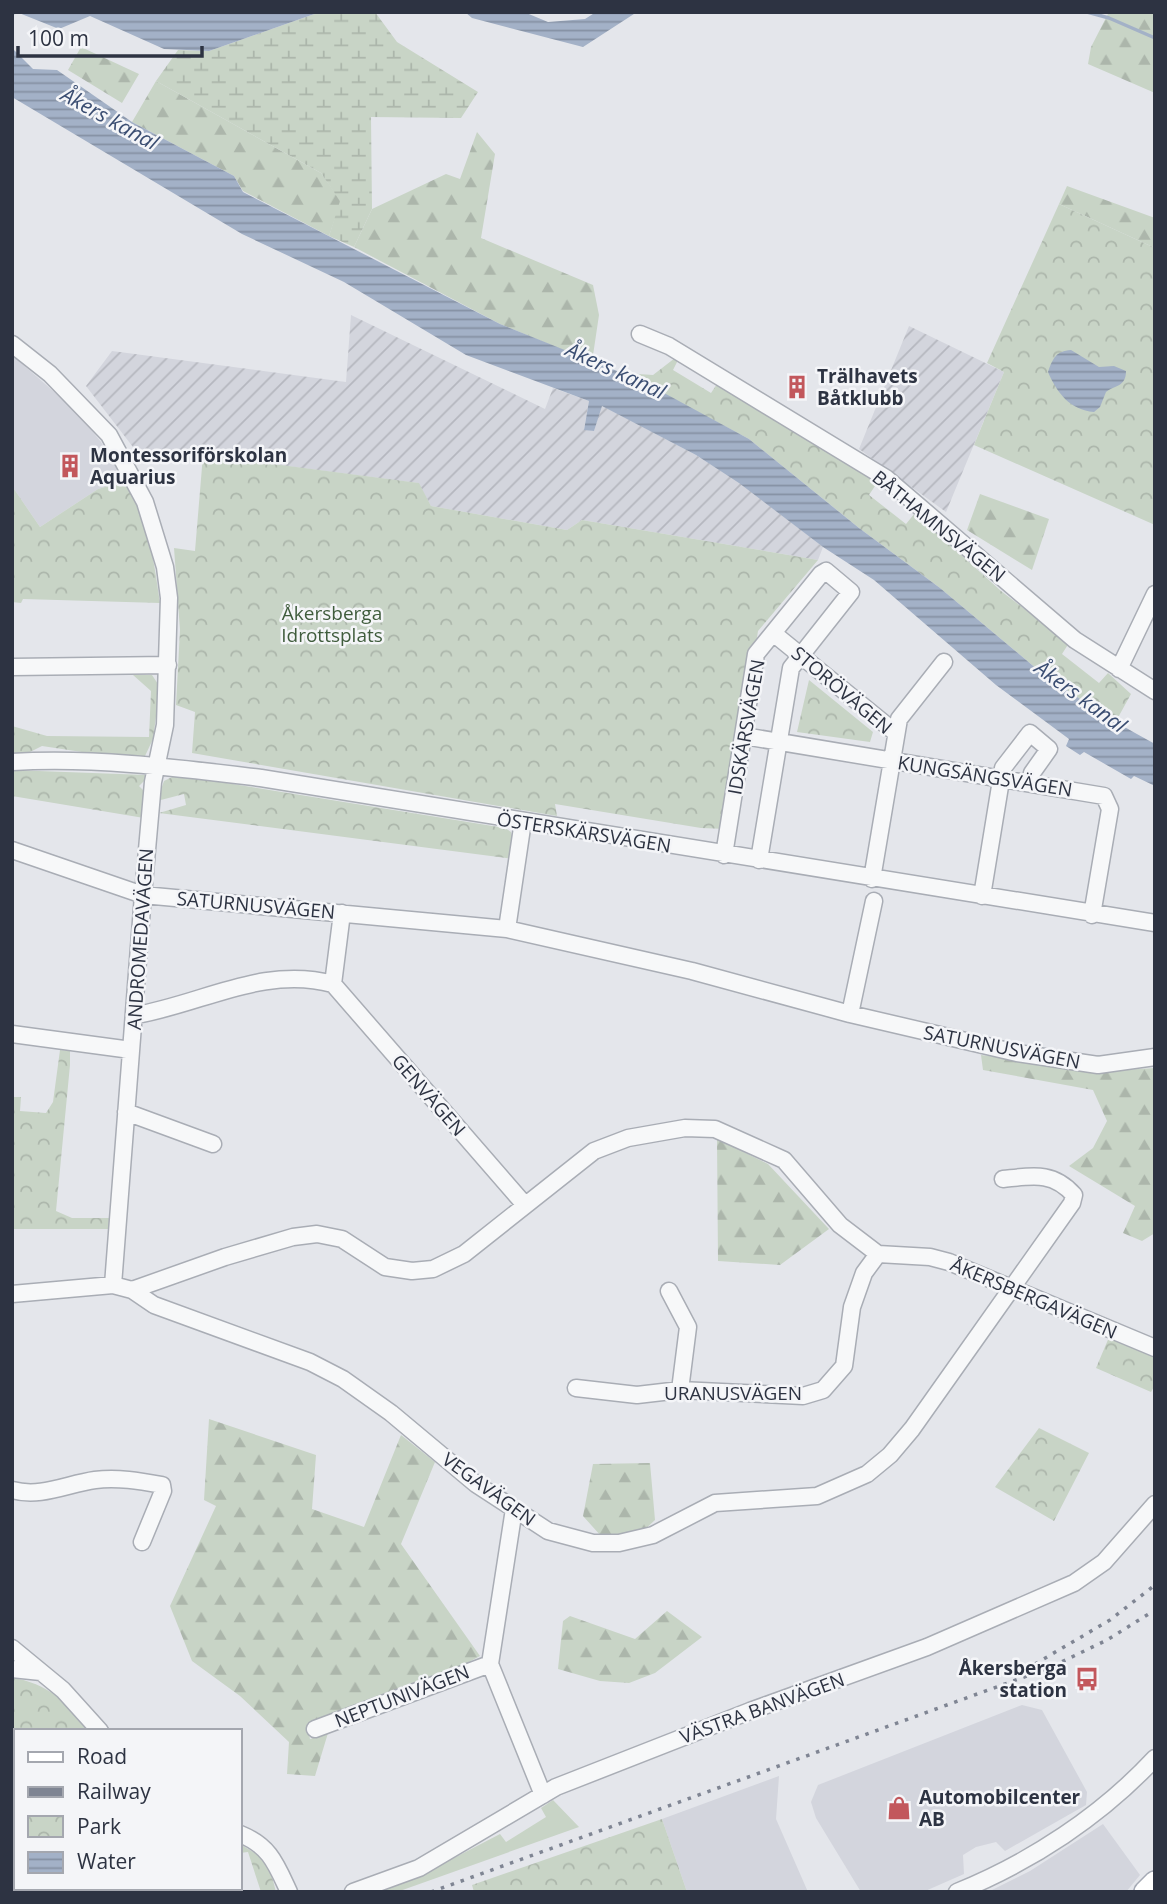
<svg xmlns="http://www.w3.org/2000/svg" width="1167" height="1904" viewBox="0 0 1167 1904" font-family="'Open Sans',sans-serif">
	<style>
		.built { fill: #d3d5dd }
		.industrial { fill: url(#industrial-furrows) }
		.grass { fill: #c8d4c6 }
		.forest { fill: url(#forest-firs) }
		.wetland { fill: url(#wetland-marsh) }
		.park { fill: url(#park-crowns) }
		.water { fill: url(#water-rules) }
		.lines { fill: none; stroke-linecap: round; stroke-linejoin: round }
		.stream { stroke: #a3b1c7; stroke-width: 3.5 }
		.minor-casing { stroke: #a9adb5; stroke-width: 19 }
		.major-casing { stroke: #a5aab5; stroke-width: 24 }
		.minor { stroke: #f7f8f9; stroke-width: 16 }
		.major { stroke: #fff; stroke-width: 21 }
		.rail { stroke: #7f8593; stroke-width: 3.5; stroke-dasharray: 3.5 7; stroke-linecap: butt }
		.labels { text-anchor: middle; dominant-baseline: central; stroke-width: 5; stroke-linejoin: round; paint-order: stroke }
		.poi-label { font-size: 19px; font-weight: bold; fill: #2d3342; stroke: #f4f5f8; text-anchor: start }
		.street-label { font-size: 19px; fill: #2d3342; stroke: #f4f5f8 }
		.park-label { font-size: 19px; fill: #3f5c3c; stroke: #f4f5f8 }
		.water-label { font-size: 21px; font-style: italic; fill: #3b4e72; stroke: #f4f5f8 }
	</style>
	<defs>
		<pattern id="industrial-furrows" width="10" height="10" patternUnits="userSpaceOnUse" patternTransform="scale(1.75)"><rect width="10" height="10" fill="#d3d5dd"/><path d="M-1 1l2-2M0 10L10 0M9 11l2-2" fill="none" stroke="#b5b7bf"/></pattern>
		<pattern id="forest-firs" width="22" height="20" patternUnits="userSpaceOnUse" patternTransform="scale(1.75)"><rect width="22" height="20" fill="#c8d4c6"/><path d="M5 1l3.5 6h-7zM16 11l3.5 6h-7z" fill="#acb6ab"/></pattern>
		<pattern id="wetland-marsh" width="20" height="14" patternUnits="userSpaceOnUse" patternTransform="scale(1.75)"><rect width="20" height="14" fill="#c8d4c6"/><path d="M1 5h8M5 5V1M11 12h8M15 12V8" fill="none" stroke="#acb6ab"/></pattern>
		<pattern id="park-crowns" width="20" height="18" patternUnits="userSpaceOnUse" patternTransform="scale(1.75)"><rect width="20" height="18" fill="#c8d4c6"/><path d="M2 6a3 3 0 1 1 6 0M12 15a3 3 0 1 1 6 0" fill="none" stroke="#acb6ab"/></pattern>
		<pattern id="water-rules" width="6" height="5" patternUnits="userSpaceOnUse" patternTransform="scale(1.75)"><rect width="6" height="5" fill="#a3b1c7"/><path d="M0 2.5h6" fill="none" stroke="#8591a3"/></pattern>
	</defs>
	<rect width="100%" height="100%" fill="#e4e6eb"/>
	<path class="built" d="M12,355l64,56 25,31 16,27 -2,15 -17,5 -58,38 -28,-41z
		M1022,1705l20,5 45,82 -1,13 -81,46 -9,-9 -20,5 -13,8 1,19 -41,18h-62l-45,-74 -5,-16 7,-17z
		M779,1776l-3,43 32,73h-121l-25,-73z
		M1103,1824l37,51 -14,17h-138l42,-21z"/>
	<path class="industrial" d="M351,315l194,94 8,-21 36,13 -5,28 10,2 7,-26 95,50 43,27 84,65 -5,13 -236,-40 -15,10 -136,-24 -13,-23 -215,-28 -67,-4 -50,-65 26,-35 234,31z
		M909,326l95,46 -58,140 -87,-63z"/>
	<path class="grass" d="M553,1800l26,27 -182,65h-25l57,-21 71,-37 6,8 40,-25 -5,-9z"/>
	<path class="forest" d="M1109,12h46v81l-67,-29 3,-17z
		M81,47l58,27 -17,29 -54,-33z
		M156,81l165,92 20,28 -12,35 -86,-45 -9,-15 -102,-54z
		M477,132l18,22 -14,84 112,47 6,30 -7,47 -92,-38 -146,-77 18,-38 74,-35 14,5z
		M1067,186l88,32v30l-96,-44z
		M980,494l69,25 -17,51 -65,-40z
		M981,1055l125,16 49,-3v165l-13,8 -19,-8 12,-27 -66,-40 24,-18 14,-27 -14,-31 -110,-20z
		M717,1139l51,25 61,65 -49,36 -62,-4z
		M209,1419l107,36 -4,54 52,18 37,-92 34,27 -34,82 79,112 -24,13 -149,55 3,15 18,-6 -13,43 -28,-2 2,-32 -49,-46 -48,-35 -22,-55 46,-100 -12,-6z
		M650,1463l5,57 -15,14 -39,2 -18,-20 10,-52z
		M667,1611l35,26 -47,36 -26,10 -29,-2 -42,-12 5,-48 7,-5 65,23z"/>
	<path class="wetland" d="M320,12h55l22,30 81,50 -17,26 -90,-1 1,92 -18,38 -25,-11 11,-35 -19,-28 -165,-92 22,-31 31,1z"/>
	<path class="park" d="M1059,204l96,44v277l-181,-80 30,-73 -17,-9z
		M675,358l3,2 -5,10 38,23 6,-9 84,48 76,51 -8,12 37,29 9,-11 86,78 68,52 -7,11 37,29 9,-10 23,21 -16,29 -47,-32 -14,-14 -16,-7 -98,-82 -81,-60 -110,-89 -125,-66 29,2z
		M203,455l216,28 12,23 136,24 15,-10 236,40 -60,71 -32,198 -25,-1 -146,-24 2,12 -365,-63 3,-41 -19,-7 4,-75 -6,-82 21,3z
		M115,484l14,3c20,36 25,75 31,116l-137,-4 -2,4 -9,-1v-116l28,41 58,-38z
		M133,675h19l8,12 -7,52 -8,17h-9l-1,4 -93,-14 -20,10h-10v-30l35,10 102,1 2,-46z
		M809,680l64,52 -3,10 -73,-10z
		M12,770l134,5 4,6 -5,-1 -6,6 7,7 -2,25 -132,-22z
		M172,777h17l316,51 6,4 4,14 -2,13 -354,-46 27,-8 -2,-11 -27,7 7,-20z
		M60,1050l10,1v14l-14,146 16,7h39l-1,11h-98v-132h9l-1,14 26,2 7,-11z
		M1110,1335l45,20v30l-4,7 -55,-24z
		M1039,1428l50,25 -35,68 -59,-34z
		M12,1678c34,4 59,27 80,53h-76v127l-4,-1z
		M662,1819l25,73h-213l-2,-7z
		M240,1844l28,17 8,31h-15l-13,-40 -8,1z"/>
	<path class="water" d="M12,12h308l-111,39 -45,-2 -74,-33 -31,13 -40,-16 -7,2z
		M465,12h59l24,10 37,-3 11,-7h41l-54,35 -111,-29z
		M12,48l21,21 24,1 75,52 102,54 9,16 257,132 142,57 107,58 110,89 81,60 98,82c17,7 22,16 36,25 26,18 53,34 81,49v42l-21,-10 -3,3 -47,-27 -4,3 -14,-9 3,-7 -73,-54 -122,-105 -51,-33 -84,-64 -43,-28 -94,-49 -8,25 -10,-1 5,-29 -123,-46 -122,-73 -102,-48 -230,-137z
		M1071,350l28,17 15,-1 12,5c0,16 -11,14 -20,21l-6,15 -6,5c-24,-2 -37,-19 -46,-40 5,-14 8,-21 23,-22z"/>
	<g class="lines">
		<path class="stream" d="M1087,12l22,6 46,20"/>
		<g class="minor-casing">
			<path id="minor" d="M640,334l29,12 217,132 189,162 80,51
				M12,344l38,30 59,61 36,67 20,65 4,31 -4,127 -12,57 -10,113 -30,390
				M773,633l123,100
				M12,667l156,-2
				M1119,669l36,-75
				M744,736l360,60 6,13 -18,106
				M12,762c83,-5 167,6 249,16l894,145
				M12,850l131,45 364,34 16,-108
				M724,855l32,-201 65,-80 5,-3 25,21 -60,76 -32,192
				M872,879l27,-160 45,-57
				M982,896l21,-128 27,-35 19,16 -17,24 -2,10
				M342,913l-9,71 192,221
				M507,929l185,42 158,43 167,39 81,12 57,-8
				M850,1014l24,-113
				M136,1015c66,-11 128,-50 197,-31
				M12,1034l119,16
				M126,1112l87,32
				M132,1290l22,15 156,57 33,17 48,34 85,71 72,47 45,12h26l34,-8 62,-32 102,-7 50,-22 23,-19 22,-26 160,-226 2,-8c-21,-24 -42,-19 -71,-16
				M669,1291l19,36 -8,63
				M12,1294l101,-9 19,5 93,-33 68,-20 24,-3 25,5 43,28 27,4 21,-2 31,-15 130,-103 34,-13 57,-10 30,1 69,31 56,65 38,29 52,3 19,5 206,86
				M576,1388l61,7 43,-5 123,6 20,-6 21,-24 8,-59 12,-34 14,-19
				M12,1490c29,8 55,-6 83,-10 22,-3 45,1 67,5l1,6 -21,51
				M514,1509l-24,155 53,131
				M12,1648l51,42 37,41
				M12,1669l29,3
				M315,1729l175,-65
				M240,1834c30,12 36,30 49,58
				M353,1892l66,-24 137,-81 194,-76 177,-64 147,-64 30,-21 51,-58
				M957,1892c74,-30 144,-76 198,-134"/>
		</g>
		<g class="major-casing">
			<path id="major" d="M1145,1892l10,-10"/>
		</g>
		<use href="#minor" class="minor"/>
		<use href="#major" class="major"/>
		<path class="rail" d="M1035,1664l75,-44 45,-35
			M431,1892l618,-224 58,-28 48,-30"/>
	</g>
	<defs>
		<g id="building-bare" transform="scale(1.89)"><path d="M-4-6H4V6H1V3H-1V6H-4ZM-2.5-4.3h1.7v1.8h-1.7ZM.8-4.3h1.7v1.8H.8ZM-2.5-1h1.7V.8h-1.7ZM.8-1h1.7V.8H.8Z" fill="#c2575c" stroke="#f4f5f8" stroke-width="2.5" paint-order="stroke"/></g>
		<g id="bus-bare" transform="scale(1.89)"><path d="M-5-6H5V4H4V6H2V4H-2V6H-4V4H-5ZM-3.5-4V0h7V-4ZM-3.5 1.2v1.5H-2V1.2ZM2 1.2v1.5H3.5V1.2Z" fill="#c2575c" stroke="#f4f5f8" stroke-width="2.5" paint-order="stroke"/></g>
		<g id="shop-bare" transform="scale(1.89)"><path d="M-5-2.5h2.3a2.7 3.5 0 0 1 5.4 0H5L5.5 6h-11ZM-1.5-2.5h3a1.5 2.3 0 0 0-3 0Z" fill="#c2575c" stroke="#f4f5f8" stroke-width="2.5" paint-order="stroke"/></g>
	</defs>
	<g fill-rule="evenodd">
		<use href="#building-bare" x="797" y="387"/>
		<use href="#building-bare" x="70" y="466"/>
		<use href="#bus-bare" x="1087" y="1679"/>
		<use href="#shop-bare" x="899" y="1808"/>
	</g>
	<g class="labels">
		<g class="poi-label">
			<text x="817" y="376">Trälhavets<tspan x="817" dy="22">Båtklubb</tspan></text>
			<text x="90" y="455">Montessoriförskolan<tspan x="90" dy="22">Aquarius</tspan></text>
			<text x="1067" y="1668" text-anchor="end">Åkersberga<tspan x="1067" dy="22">station</tspan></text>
			<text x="919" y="1797">Automobilcenter<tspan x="919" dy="22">AB</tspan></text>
		</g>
		<g class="street-label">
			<text transform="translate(939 526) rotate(39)">BÅTHAMNSVÄGEN</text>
			<text transform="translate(842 690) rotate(40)">STORÖVÄGEN</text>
			<text transform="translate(746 727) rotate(-80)">IDSKÄRSVÄGEN</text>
			<text transform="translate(985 776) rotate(9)">KUNGSÄNGSVÄGEN</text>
			<text transform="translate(584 832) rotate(9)">ÖSTERSKÄRSVÄGEN</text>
			<text transform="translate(256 905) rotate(5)">SATURNUSVÄGEN</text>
			<text transform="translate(140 939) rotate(-86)">ANDROMEDAVÄGEN</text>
			<text transform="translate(1002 1047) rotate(11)">SATURNUSVÄGEN</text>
			<text transform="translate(429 1095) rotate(49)">GENVÄGEN</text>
			<text transform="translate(1034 1298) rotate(23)">ÅKERSBERGAVÄGEN</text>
			<text x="733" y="1393">URANUSVÄGEN</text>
			<text transform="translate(489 1489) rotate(36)">VEGAVÄGEN</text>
			<text transform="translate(402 1696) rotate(-21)">NEPTUNIVÄGEN</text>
			<text transform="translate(762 1708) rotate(-20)">VÄSTRA BANVÄGEN</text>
		</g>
		<g class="park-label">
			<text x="332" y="613">Åkersberga<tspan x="332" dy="22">Idrottsplats</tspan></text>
		</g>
		<g class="water-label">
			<text transform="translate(110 118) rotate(29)">Åkers kanal</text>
			<text transform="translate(616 370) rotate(25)">Åkers kanal</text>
			<text transform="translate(1081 696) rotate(36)">Åkers kanal</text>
		</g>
	</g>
	<rect width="1167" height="1904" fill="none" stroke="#2d3342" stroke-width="28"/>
	<rect x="14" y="1729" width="228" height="161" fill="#f4f5f8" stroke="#a4a7af" stroke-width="2"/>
	<rect x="28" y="1752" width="35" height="10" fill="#ffffff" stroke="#a4a7af" stroke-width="2"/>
	<text x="77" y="1764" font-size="21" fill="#2d3342">Road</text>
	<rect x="28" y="1787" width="35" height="10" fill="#7f8593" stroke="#a4a7af" stroke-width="2"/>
	<text x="77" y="1799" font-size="21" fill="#2d3342">Railway</text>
	<rect x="28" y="1816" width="35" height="21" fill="url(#park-crowns)" stroke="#a4a7af" stroke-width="2"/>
	<text x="77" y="1834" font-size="21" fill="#2d3342">Park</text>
	<rect x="28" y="1852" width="35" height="21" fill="url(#water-rules)" stroke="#a4a7af" stroke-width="2"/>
	<text x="77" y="1869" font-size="21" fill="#2d3342">Water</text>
	<path d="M18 46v10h184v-10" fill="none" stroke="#2d3342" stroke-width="3.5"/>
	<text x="28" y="46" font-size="21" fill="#2d3342" stroke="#f4f5f8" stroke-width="5" paint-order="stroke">100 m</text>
</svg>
